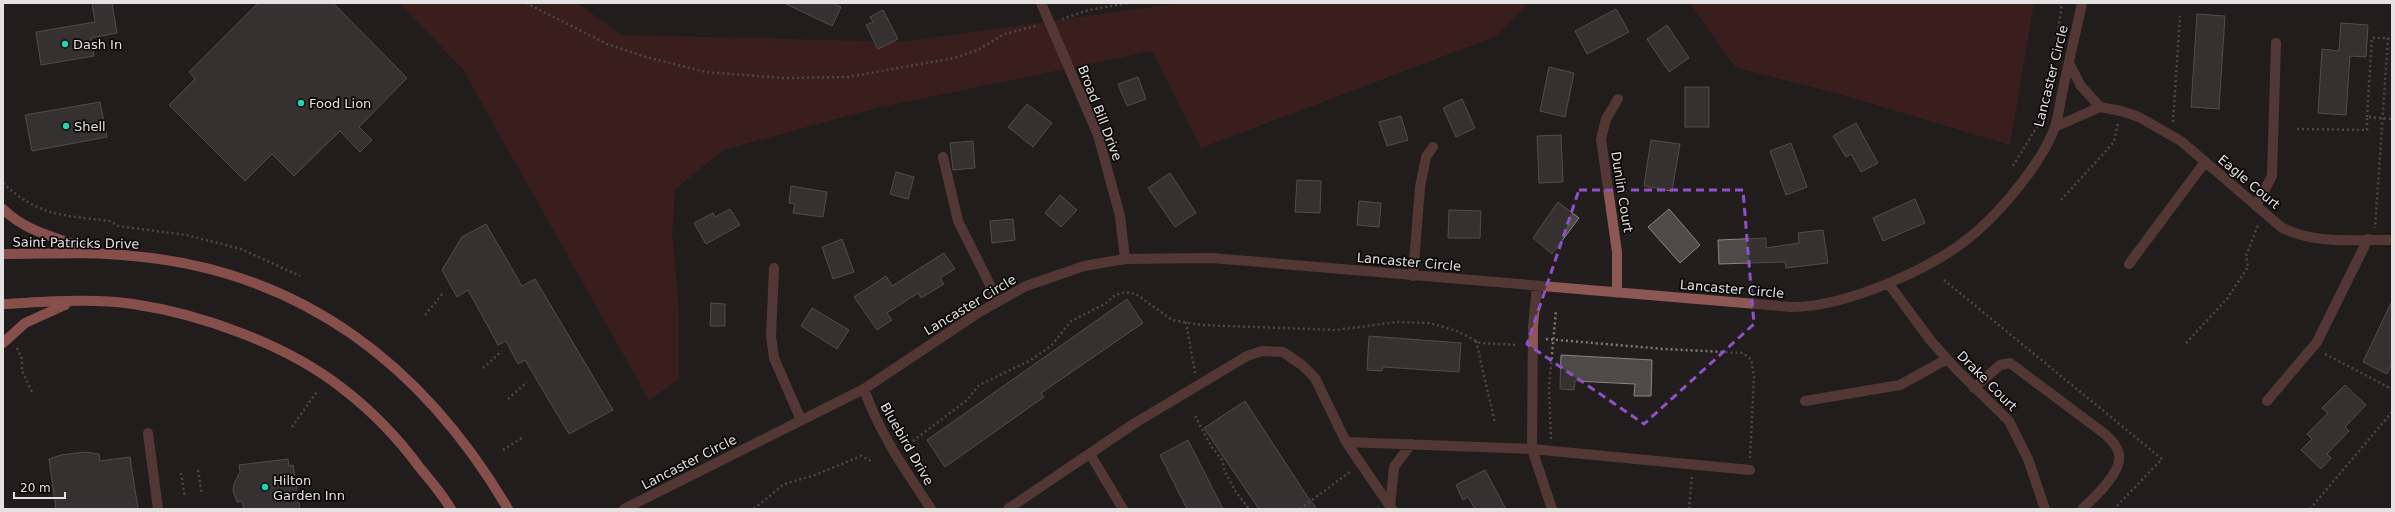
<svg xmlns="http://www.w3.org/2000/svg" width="2395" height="512" viewBox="0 0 2395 512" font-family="'DejaVu Sans',sans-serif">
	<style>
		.green { fill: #54201e }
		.building { fill: #4e4a49; stroke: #898584 }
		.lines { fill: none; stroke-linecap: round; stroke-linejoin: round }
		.path { stroke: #7e7b7b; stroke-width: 2.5; stroke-dasharray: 2 3; stroke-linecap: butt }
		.minor { stroke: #8d5753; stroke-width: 10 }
		.major { stroke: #fe8c85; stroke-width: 10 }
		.marked { fill: none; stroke: #9050c6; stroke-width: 3; stroke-dasharray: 8 5; stroke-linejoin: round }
		.poi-dot { fill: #1cd5b1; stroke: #0a0908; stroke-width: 1.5 }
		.labels { text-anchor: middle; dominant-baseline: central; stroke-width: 3.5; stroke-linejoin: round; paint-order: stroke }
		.poi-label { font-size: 13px; fill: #e3e1e1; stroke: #0a0908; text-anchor: start }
		.street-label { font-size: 13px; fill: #e3e1e1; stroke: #0a0908 }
	</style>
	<rect width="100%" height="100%" fill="#221e1e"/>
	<path class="green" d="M399,3h178l44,32 280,7 281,-39h346l-34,34 -293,111 -49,-97 -272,56 -157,43 -48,39 -3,46 7,76v68l-30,21 -187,-332z
		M1690,3h344l-24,142 -167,-50 -108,-28z"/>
	<path class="building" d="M92,3h20l5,30 -26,5 3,18 -53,9 -5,-33 59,-10z
		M258,3h75l74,75 -48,49 13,13 -12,12 -20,-21 -46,45 -22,-22 -27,27 -76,-76 26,-26 -6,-7z
		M784,3h48l9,4 -9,19z
		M1616,9l13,23 -42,22 -12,-23z
		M883,10l15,29 -20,10 -12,-24 7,-3 -3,-5z
		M2197,14l28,2 -6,93 -28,-2z
		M2341,23l27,2 -2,32 -16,-1 -4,59 -28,-2 4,-64 17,2z
		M1667,25l22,33 -20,14 -22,-33z
		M1549,67l25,6 -9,44 -25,-6z
		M1138,77l8,22 -19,7 -9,-22z
		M1685,87h24v40h-24z
		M1462,99l13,29 -19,9 -13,-29z
		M100,102l7,35 -75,14 -7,-36z
		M1027,104l25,19 -19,24 -25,-20z
		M1401,116l7,24 -21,6 -8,-24z
		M1856,123l22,40 -17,9 -10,-18 -5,3 -13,-21z
		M1561,135l2,47 -24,1 -2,-47z
		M1651,140l29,4 -8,47 -28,-5z
		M973,141l2,27 -22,2 -3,-27z
		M1791,143l16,44 -21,8 -16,-44z
		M896,172l18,5 -6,22 -18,-5z
		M1170,173l26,40 -21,14 -27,-39z
		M1297,180l24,1 -1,32 -25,-1z
		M791,186l36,6 -4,25 -30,-4 2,-9 -6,-1z
		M1060,195l17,15 -16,17 -16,-14z
		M1915,199l10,24 -42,18 -10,-23z
		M1359,201l22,2 -2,24 -22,-2z
		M1558,202l21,16 -27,36 -19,-16z
		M730,209l10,16 -34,19 -12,-21 19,-10 2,4z
		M1669,209l31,36 -20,18 -32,-36z
		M1449,210l32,1 -1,27h-32z
		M1013,219l2,21 -23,3 -2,-22z
		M486,224l36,62 13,-7 78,131 -44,24 -44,-74 -7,4 -12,-23 -8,4 -30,-55 -11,7 -15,-27 20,-33z
		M1823,230l5,33 -42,5 -1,-6 -66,2 -1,-24 48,-2v10l33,-5 -1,-10z
		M842,239l12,33 -21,7 -11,-32z
		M944,253l11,16 -15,9 4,6 -23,14 -3,-5 -31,20 5,7 -15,10 -23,-33 32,-21 6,10z
		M1127,299l16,24 -102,70 3,4 -99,70 -18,-27z
		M2392,301v62l-5,11 -24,-12z
		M711,303l14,1v22h-15z
		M812,308l37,22 -12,19 -36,-23z
		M1369,336l92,7 -2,29 -76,-5 -1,4 -15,-1z
		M1561,355l91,5 -1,36h-17l1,-12 -60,-3 -1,9 -14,-1z
		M2345,385l21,20 -21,22 4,4 -22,23 4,4 -10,11 -20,-19 11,-11 -5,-5 21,-21 -6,-5z
		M1245,401l62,95 10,13h-58l-55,-81z
		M1188,440l35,69h-36l-27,-54z
		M85,452l14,2 1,7 30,-4 8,52h-82l-7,-50 12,-4z
		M288,459l1,7 4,-1 7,44h-56l-2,-8 -5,1 -4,-11 1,-7 6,-12 -1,-7z
		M1485,470l21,39h-31l-7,-12 -5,3 -7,-15z"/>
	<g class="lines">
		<path class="path" d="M526,3l81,41 39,13 60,15 79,6 63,-1 106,-19 24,-8 26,-16 32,-8
			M1062,19l27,-9 39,-7
			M2054,58l8,-55
			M2367,117l5,-79h16l-13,190
			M2173,122l7,-106
			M2297,129l70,1v-13l25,2
			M2013,166l25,-41 9,-33
			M3,183c36,34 61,32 107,38l8,5 68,9 55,14 59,27
			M2061,200l53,-58 4,-19
			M1944,280l218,179 -48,50
			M425,315l18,-22
			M1186,322l9,51
			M1546,339l118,10 79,4 8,6 3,18 -4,81
			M1476,341l19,82
			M2186,343l41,-44 21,-32 -2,-11 12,-31
			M17,348l5,11v12l10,21
			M2325,354l67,35
			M483,368l19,-17
			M508,399l19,-17
			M1195,416l16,30 11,14 3,12 11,20 13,17
			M292,427l26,-37
			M1551,439l-2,-51 7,-78
			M905,447l62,-47 12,-15 52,-25 20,-14 20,-25 34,-17 10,-9 10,-3 11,2 36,26 29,5 135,5 61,-8 33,1 27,8 23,12 37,2
			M503,450l20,-13
			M198,470l4,25
			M181,473l4,25
			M754,509l30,-25 31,-9 46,-19 12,6
			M1300,509l51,-38
			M1689,509l3,-33
			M2310,509l82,-97"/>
		<path class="minor" d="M1041,3l57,132 22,81 5,43
			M2069,63l12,23 19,21
			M2055,127l45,-20 21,4 18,6 42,24 100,86c33,18 74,12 111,13
			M943,157l15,64 40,80
			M2256,206l16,-30 4,-133
			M2129,264l76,-102
			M774,268l-3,68 3,22 27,62
			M1413,276l7,-89 6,-30 7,-10
			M1888,283l43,58 26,29 52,51 19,38 17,50
			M1537,287l-4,38 -1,124 20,60
			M1617,293v-41l-16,-113 5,-20 12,-20
			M1974,388l26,-23 10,-2 95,71c5,5 11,10 13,17 8,18 -24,47 -36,58
			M864,389c15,44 42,82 67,120
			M1805,401l95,-16 47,-26
			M2267,401l50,-59 51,-103
			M148,433l10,76
			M1346,442l46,67
			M1090,454l33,55
			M1390,507l4,-40 17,-23
			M624,509l240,-120 114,-76 48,-27 58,-20 41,-7 87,-1 579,49c55,0 142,-38 184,-74 29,-25 67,-71 80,-106 4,-12 5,-26 8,-38 6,-29 13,-57 19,-86
			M1008,509l127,-86 112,-67 15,-5 21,1 19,13 13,13 31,64 186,7 218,21"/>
		<path class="major" d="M3,209c25,25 59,29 90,43
			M3,254c43,0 87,-3 130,2 169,15 291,110 375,253
			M3,304c43,-2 87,-6 130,0 69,10 154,41 209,84 30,23 56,50 78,80 11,13 22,26 31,41
			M3,343l22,-20 40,-18"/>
	</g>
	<path d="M0 0H2395V512H0ZM1579,190h164l11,134 -110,100 -117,-80z" fill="#221e1e" fill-opacity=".55" fill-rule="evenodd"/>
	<path class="marked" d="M1579,190h164l11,134 -110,100 -117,-80z"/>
	<g class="poi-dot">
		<circle cx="65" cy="44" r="4"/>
		<circle cx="301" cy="103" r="4"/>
		<circle cx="66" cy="126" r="4"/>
		<circle cx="265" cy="487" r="4"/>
	</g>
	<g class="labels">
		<g class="poi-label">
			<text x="73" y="44">Dash In</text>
			<text x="309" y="103">Food Lion</text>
			<text x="74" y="126">Shell</text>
			<text x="273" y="480">Hilton<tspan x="273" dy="15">Garden Inn</tspan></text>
		</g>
		<g class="street-label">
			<text transform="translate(2051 76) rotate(-76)">Lancaster Circle</text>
			<text transform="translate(1100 113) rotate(69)">Broad Bill Drive</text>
			<text transform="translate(2249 182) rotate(40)">Eagle Court</text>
			<text transform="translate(1622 192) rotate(81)">Dunlin Court</text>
			<text transform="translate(76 243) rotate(1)">Saint Patricks Drive</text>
			<text transform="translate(1409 262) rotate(5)">Lancaster Circle</text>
			<text transform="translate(1732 289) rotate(5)">Lancaster Circle</text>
			<text transform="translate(970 305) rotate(-31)">Lancaster Circle</text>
			<text transform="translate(1987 381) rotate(45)">Drake Court</text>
			<text transform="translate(907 444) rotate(60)">Bluebird Drive</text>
			<text transform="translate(689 462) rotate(-27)">Lancaster Circle</text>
		</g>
	</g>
	<rect width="2395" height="512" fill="none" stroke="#e3e1e1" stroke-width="8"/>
	<path d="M14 492v6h51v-6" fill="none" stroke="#e3e1e1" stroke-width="2"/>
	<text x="20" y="492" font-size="12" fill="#e3e1e1" stroke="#0a0908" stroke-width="3" paint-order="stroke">20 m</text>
</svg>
